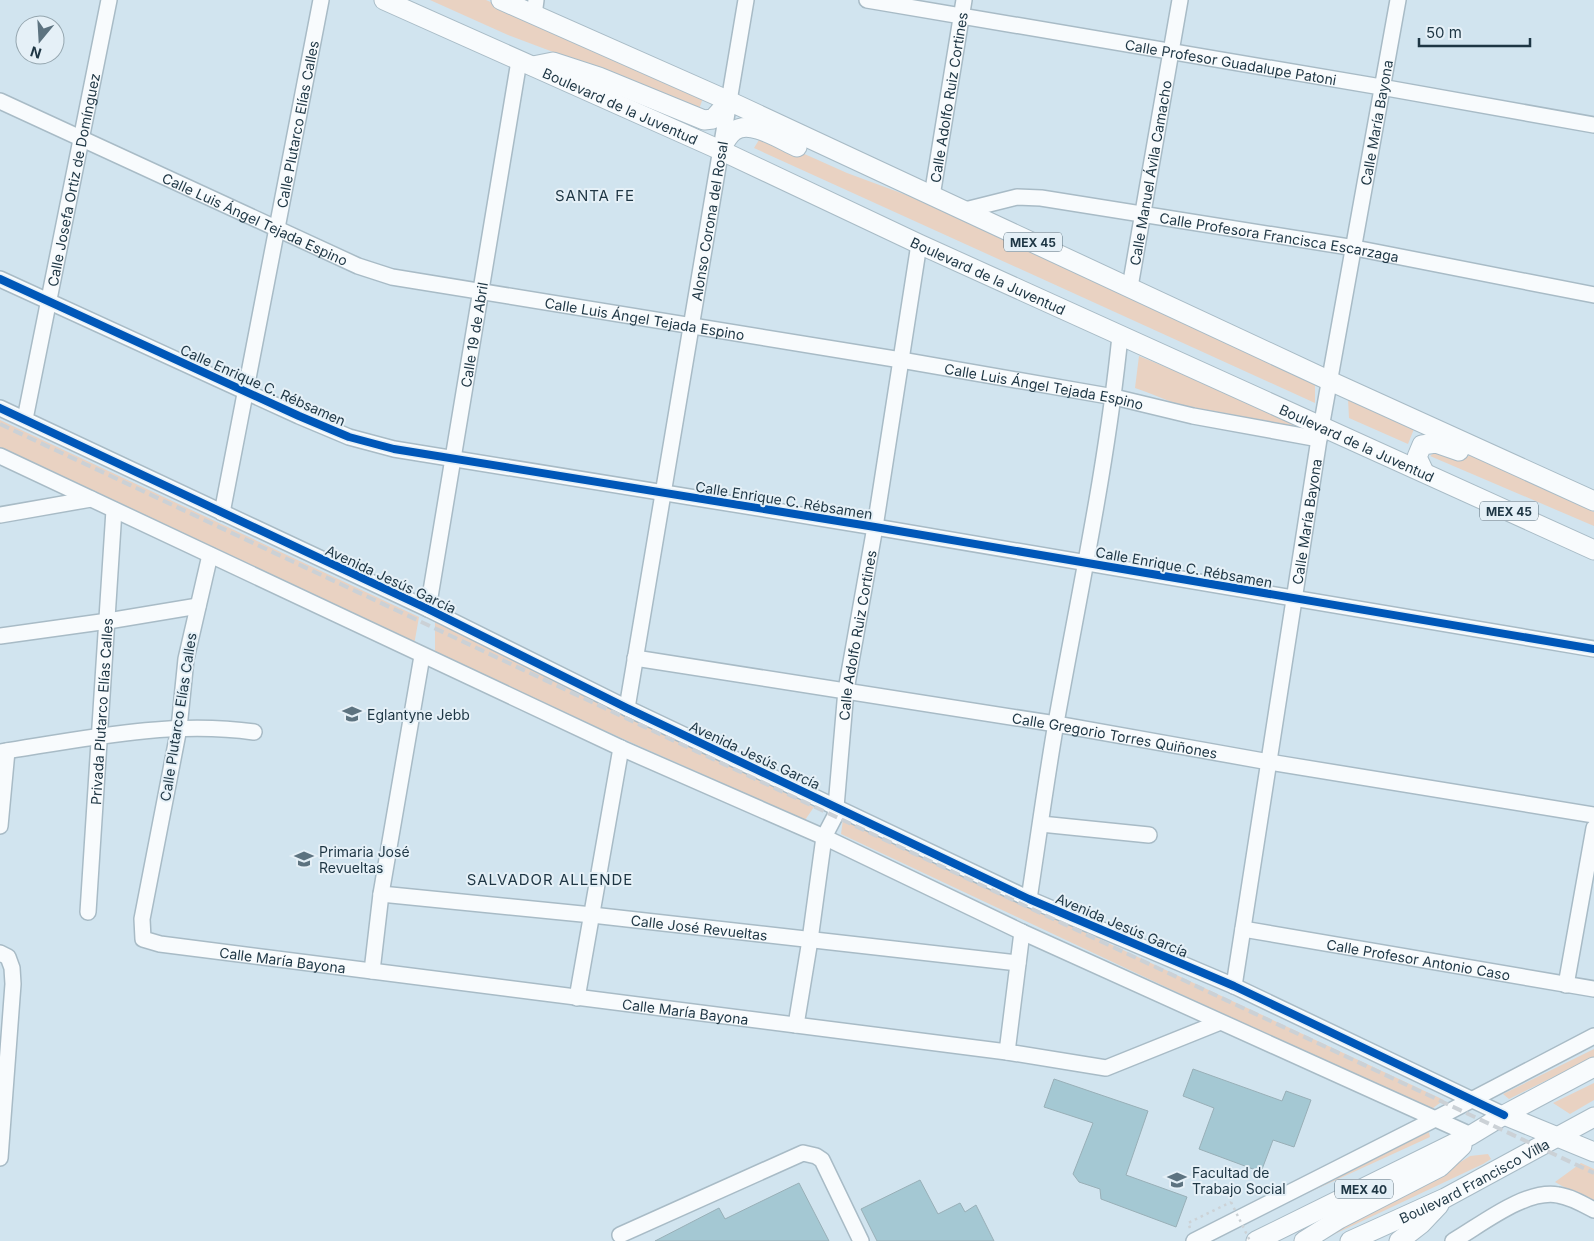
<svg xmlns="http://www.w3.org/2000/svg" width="1594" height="1241" viewBox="0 0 1594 1241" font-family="Inter,sans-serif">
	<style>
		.green { fill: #e9d2c2 }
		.building { fill: #a4c8d3; stroke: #98afb7 }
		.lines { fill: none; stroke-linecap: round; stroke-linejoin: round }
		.minor-casing { stroke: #a8bbc6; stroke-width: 18 }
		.major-casing { stroke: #a8bbc6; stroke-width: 21 }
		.path { stroke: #ccd2d6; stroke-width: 2.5; stroke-dasharray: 2.5 4; stroke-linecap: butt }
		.minor { stroke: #f8fbfd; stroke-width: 15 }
		.major { stroke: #f8fbfd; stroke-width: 19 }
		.rail { stroke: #cbd1d6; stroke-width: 4; stroke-dasharray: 10 5; stroke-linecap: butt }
		.path-bridge { stroke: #ccd2d6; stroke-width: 2.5; stroke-dasharray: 2.5 4; stroke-linecap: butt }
		.cycleway-casing { stroke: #e5f0f7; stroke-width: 11 }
		.cycleway { stroke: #0057b8; stroke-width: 8 }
		.labels { text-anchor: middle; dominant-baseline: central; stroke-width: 4; stroke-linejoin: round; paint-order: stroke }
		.shield { fill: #e5f0f7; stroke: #5a6e7a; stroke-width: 1 }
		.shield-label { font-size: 12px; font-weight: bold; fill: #1e3644 }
		.street-label { font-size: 14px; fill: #1e3644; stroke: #e5f0f7 }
		.poi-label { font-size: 14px; fill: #1e3644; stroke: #e5f0f7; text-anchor: start }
		.neighbourhood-label { font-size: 15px; letter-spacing: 1px; fill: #1e3644; stroke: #e5f0f7 }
	</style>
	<rect width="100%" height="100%" fill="#d1e4ef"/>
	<path class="green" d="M430,0h56l217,98 -5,14 -105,-45 -85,-32z
		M762,135l85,38 108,40 360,172v18l-561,-255z
		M1139,356l165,68c-55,15 -118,-18 -169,-36z
		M1348,399l66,30 -6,15 -59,-26z
		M0,420l419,197 -5,28 -414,-194z
		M1436,451l40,6 118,55v14l-164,-70z
		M435,622l379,185 -9,13 -370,-165z
		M843,819l601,281 -15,11 -588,-277z
		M1594,1049v8l-85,42 -6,-5z
		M1594,1083v17l-24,14 -17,-11z
		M1429,1132l1,5 -227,104h-8z
		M1488,1154l3,5 -8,5 -161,76 -2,-4 93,-44 57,-36z
		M1581,1163l13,6v35l-39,-22z"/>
	<path class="building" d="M1193,1069l89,32 4,-10 25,9 -17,47 -21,-7 -12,32 -62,-23 15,-41 -31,-12z
		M1054,1079l94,32 -22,64 61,22 -11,30 -75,-28 -1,-10 -21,-7 -6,-8 20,-51 -49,-16z
		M920,1180l18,34 22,-11 5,9 11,-7 18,36h-117l-16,-32z
		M799,1183l30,58h-174l64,-33 6,11z"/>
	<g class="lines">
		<g class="minor-casing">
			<g id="minor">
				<path id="s1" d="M867,0l514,87 213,38"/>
				<path d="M534,15l2,-15"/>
				<path id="s2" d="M0,101l358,165 34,11 509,83 213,37 79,19 126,23"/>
				<path id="s3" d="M932,196l32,-196"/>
				<path id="s4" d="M965,210l52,-13 24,1 314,50 239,47"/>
				<path d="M0,279l299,137 50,21 45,12 481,78 719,122"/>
				<path id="s5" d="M1130,287l50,-287"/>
				<path d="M0,408l428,201 199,99 402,191 205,87 270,129"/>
				<path id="s6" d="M25,419l84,-419"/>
				<path d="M0,456l621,292 203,89 198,95 449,203"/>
				<path id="s7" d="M222,513l99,-513"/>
				<path d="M0,515l91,-16"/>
				<path id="s8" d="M210,555l-24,104 -7,69 -37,191 1,20 17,5 847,108 99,16 112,-45"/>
				<path id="s9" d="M428,609l91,-548"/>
				<path d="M0,636l108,-15 90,-15"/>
				<path id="s10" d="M635,658l421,66 213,38 325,53"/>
				<path id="s11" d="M627,708l119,-708"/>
				<path d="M0,752c83,-13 170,-32 254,-20"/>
				<path d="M1041,824l108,11"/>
				<path d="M0,826l7,-75"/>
				<path id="s12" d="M381,894l211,21 426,48"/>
				<path d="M1029,899c9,-59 17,-118 27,-176 23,-129 51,-257 64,-387"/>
				<path id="s13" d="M88,912l26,-402"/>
				<path id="s14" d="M1243,929l351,60"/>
				<path d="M0,953l8,4 4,11 1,16 -13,174"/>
				<path d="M372,971l9,-77 41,-238"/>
				<path d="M1566,985l28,-157"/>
				<path id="s15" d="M1234,986l85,-547 79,-439"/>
				<path d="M577,998l44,-250"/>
				<path id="s16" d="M796,1025l14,-85 14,-103 11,-21 1,-9 10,-117 29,-163 44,-283"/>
				<path d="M1007,1052l15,-120"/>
				<path d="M620,1235l183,-82 13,3 6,4 39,81"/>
				<path d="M1194,1241l241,-122 159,-83"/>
				<path d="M1453,1241c28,-16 72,-52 105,-46 13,2 25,9 36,15"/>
			</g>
		</g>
		<g class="major-casing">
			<g id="major">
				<path id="s17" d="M384,0l336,150 199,94 675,306"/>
				<path d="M501,0l228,101 601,280 264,120"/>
				<path d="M533,66l20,-4 46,15 105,43 9,-1 16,-18"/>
				<path d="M720,150c4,-6 8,-15 14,-19 16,-12 47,9 63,16"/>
				<path d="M1424,472l-7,-15 5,-12 14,-2 23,8"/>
				<path d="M1504,1115l90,37"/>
				<path d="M1256,1241l215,-106 33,-20 90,-48"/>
				<path d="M1304,1241l35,-22 101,-52 22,-21"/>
				<path id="s18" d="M1350,1241l95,-43 149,-81"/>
				<path d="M1399,1241l22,-17 18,-19"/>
			</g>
		</g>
		<path class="path" d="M1190,1228l-2,-5 43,-21"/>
		<use href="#minor" class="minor"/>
		<use href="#major" class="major"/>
		<path class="rail" d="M0,424l1594,749"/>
		<path class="path-bridge" d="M1231,1202l19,39"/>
		<g class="cycleway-casing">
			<path id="cycleway" d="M0,279l299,137 50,21 45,12 481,78 719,122
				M0,408l428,201 199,99 402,191 205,87 270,129"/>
		</g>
		<use href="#cycleway" class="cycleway"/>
	</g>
	<defs>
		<g id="school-bare" transform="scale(1.5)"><path d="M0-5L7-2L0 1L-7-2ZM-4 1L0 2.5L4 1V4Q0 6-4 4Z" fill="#5d7380" stroke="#e5f0f7" stroke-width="2.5" paint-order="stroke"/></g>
		<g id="university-bare" transform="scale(1.5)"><path d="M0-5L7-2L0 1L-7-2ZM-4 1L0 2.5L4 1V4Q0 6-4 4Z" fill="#5d7380" stroke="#e5f0f7" stroke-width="2.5" paint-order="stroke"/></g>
	</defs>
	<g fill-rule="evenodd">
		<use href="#school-bare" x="352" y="714"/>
		<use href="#school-bare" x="304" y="859"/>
		<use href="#university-bare" x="1177" y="1180"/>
	</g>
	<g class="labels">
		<g class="shield">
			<rect x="1004" y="232.5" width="58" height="19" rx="4"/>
			<rect x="1480" y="501.5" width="58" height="19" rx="4"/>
			<rect x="1335" y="1179.5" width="58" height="19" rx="4"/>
		</g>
		<g class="shield-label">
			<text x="1033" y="242">MEX 45</text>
			<text x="1509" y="511">MEX 45</text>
			<text x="1364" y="1189">MEX 40</text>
		</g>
		<g class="street-label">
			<text stroke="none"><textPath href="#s1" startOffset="369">Calle Profesor Guadalupe Patoni</textPath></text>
			<text stroke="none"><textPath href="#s3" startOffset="100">Calle Adolfo Ruiz Cortines</textPath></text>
			<text stroke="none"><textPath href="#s17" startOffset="259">Boulevard de la Juventud</textPath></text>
			<text stroke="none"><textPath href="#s15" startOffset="875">Calle María Bayona</textPath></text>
			<text stroke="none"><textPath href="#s7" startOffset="396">Calle Plutarco Elías Calles</textPath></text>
			<text stroke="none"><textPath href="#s5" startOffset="116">Calle Manuel Ávila Camacho</textPath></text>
			<text stroke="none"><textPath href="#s6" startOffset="244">Calle Josefa Ortiz de Domínguez</textPath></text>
			<text stroke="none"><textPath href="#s2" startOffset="281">Calle Luis Ángel Tejada Espino</textPath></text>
			<text stroke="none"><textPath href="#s11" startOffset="494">Alonso Corona del Rosal</textPath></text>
			<text stroke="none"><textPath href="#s4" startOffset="319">Calle Profesora Francisca Escarzaga</textPath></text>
			<text stroke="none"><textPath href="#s17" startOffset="664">Boulevard de la Juventud</textPath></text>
			<text stroke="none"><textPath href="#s2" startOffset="686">Calle Luis Ángel Tejada Espino</textPath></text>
			<text stroke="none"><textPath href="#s9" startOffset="278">Calle 19 de Abril</textPath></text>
			<text transform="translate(263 385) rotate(24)">Calle Enrique C. Rébsamen</text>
			<text stroke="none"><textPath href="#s2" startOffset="1091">Calle Luis Ángel Tejada Espino</textPath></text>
			<text stroke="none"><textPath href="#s17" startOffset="1069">Boulevard de la Juventud</textPath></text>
			<text transform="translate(784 500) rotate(9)">Calle Enrique C. Rébsamen</text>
			<text stroke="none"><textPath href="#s15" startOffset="470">Calle María Bayona</textPath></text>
			<text transform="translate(1184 567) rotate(10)">Calle Enrique C. Rébsamen</text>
			<text transform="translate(391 579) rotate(25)">Avenida Jesús García</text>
			<text stroke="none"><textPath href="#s16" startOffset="396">Calle Adolfo Ruiz Cortines</textPath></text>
			<text stroke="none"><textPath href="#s13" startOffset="201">Privada Plutarco Elías Calles</textPath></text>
			<text transform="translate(178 717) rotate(-81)">Calle Plutarco Elías Calles</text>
			<text stroke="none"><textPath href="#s10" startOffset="486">Calle Gregorio Torres Quiñones</textPath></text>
			<text transform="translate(755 755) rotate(25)">Avenida Jesús García</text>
			<text transform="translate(1122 925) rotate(23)">Avenida Jesús García</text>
			<text stroke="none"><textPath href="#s12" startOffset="320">Calle José Revueltas</textPath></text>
			<text stroke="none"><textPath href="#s14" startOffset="178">Calle Profesor Antonio Caso</textPath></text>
			<text stroke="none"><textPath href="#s8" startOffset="532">Calle María Bayona</textPath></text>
			<text stroke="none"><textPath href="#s8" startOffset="938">Calle María Bayona</textPath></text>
			<text stroke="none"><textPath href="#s18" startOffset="138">Boulevard Francisco Villa</textPath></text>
		</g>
		<g class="poi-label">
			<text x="367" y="714">Eglantyne Jebb</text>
			<text x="319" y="851">Primaria José<tspan x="319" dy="16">Revueltas</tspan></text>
			<text x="1192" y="1172">Facultad de<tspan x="1192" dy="16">Trabajo Social</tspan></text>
		</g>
		<g class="neighbourhood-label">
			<text x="595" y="195">SANTA FE</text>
			<text x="550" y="879">SALVADOR ALLENDE</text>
		</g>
	</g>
	<g transform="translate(40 40) rotate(198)"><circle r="24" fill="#e5f0f7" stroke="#95a6af"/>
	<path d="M0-4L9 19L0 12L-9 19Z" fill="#5d7380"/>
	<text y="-8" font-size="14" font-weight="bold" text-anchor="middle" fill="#1e3644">N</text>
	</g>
	<path d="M1419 38v8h111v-8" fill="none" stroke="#1e3644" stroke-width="2.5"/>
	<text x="1426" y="38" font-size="15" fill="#1e3644" stroke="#e5f0f7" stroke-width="4" paint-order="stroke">50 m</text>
</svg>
